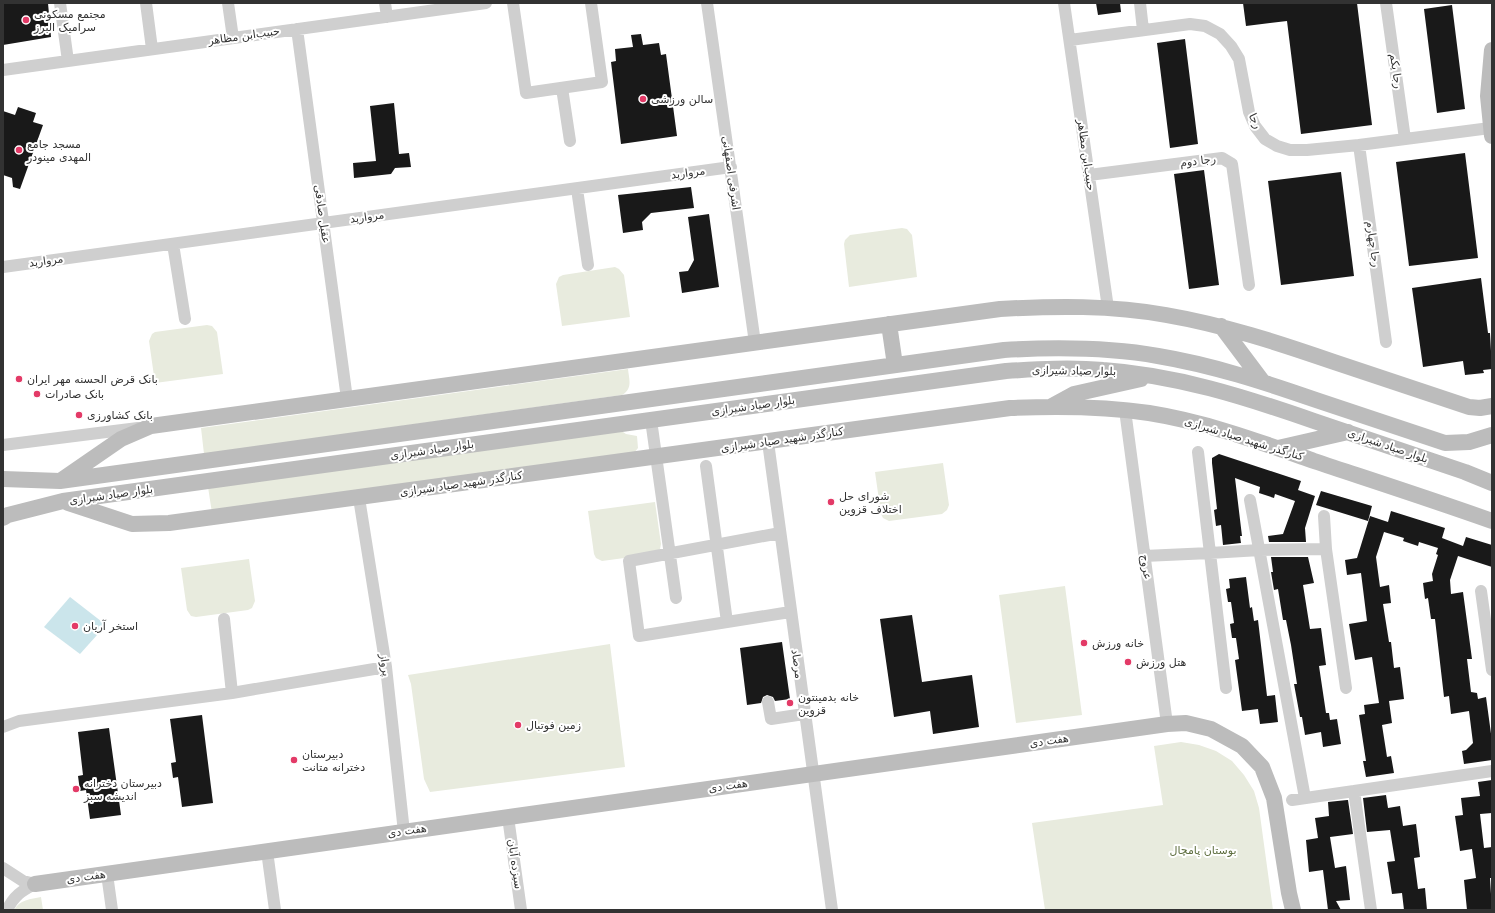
<svg xmlns="http://www.w3.org/2000/svg" width="1495" height="913" viewBox="0 0 1495 913" font-family="'DejaVu Sans','Noto Naskh Arabic',sans-serif">
	<style>
		.green { fill: #e8ebde }
		.water { fill: #cbe5eb }
		.building { fill: #191919 }
		.lines { fill: none; stroke-linecap: round; stroke-linejoin: round }
		.street { stroke: #cfcfcf; stroke-width: 12 }
		.secondary { stroke: #bcbcbc; stroke-width: 16 }
		.poi-dot { fill: #e33a67; stroke: #fff; stroke-width: 1.5 }
		.labels { text-anchor: middle; dominant-baseline: central; stroke-width: 4; stroke-linejoin: round; paint-order: stroke }
		.poi-label { font-size: 11px; fill: #323232; stroke: #fff; text-anchor: start }
		.street-label { font-size: 11px; fill: #323232; stroke: #fff }
		.park-label { font-size: 11px; fill: #5e6e3f; stroke: #fff }
	</style>
	<rect width="100%" height="100%" fill="#fff"/>
	<path class="green" d="M902,228l5,1 5,6 5,42 -68,10 -5,-43 1,-4 5,-5z
		M615,267l4,2 5,6 6,42 -68,9 -6,-42 3,-7 4,-2z
		M207,325l5,1 5,6 6,42 -68,9 -6,-42 3,-7 3,-2z
		M628,369c1,10 5,20 -6,26l-418,59 -3,-26z
		M620,430l6,4 11,2 1,12 -4,5 -422,60 -4,-26z
		M943,463l6,42 -2,5 -5,4 -53,7 -6,-3 -2,-4 -6,-42z
		M655,502l6,42 -1,5 -6,5 -52,7 -6,-3 -2,-4 -6,-43z
		M249,559l6,42 -3,7 -4,2 -52,7 -5,-1 -4,-6 -6,-42z
		M1065,586l17,129 -66,8 -17,-128z
		M610,644l15,123 -195,25 -6,-13 -13,-95 -3,-9z
		M1181,742l18,3 17,6 16,10 12,14 10,16 5,17 14,102h-228l-13,-87 131,-18 -9,-59z
		M41,897l2,13h-29c5,-10 17,-11 27,-13z"/>
	<path class="water" d="M70,597l36,28 -26,29 -36,-27z"/>
	<path class="building" d="M3,3h45l3,34 -48,8z
		M1096,3h24l1,9 -23,3z
		M1243,3h114l15,122 -71,9 -14,-113 -41,5z
		M1452,5l13,104 -28,4 -13,-104z
		M641,34l2,11 16,-2 2,12 5,-1 11,82 -56,8 -10,-82 5,-1 -1,-12 18,-2 -2,-12z
		M1185,39l13,105 -28,4 -13,-105z
		M394,103l5,51 10,-1 2,14 -16,1 -4,6 -37,4 -1,-15 23,-2 -6,-55z
		M18,107l18,6 -3,9 10,3 -23,64 -7,-2 -1,-9 -9,-3v-64l12,4z
		M1465,153l13,105 -69,8 -13,-104z
		M1204,170l15,115 -30,4 -15,-115z
		M1341,172l13,104 -73,9 -13,-104z
		M691,187l3,21 -43,5 -9,9 1,8 -20,3 -5,-38z
		M709,214l10,73 -37,6 -3,-21 9,-1 6,-11 -6,-43z
		M1481,278l7,55h2l2,36 -9,1 1,3 -19,2 -2,-14 -40,6 -11,-79z
		M1219,454l82,27 -3,9 17,6 -10,32 1,14h-37l-1,-6 15,-2 12,-33 -20,-7 -1,4 -15,-5 1,-6 -25,-9 7,58h-2l1,7 -18,2 -2,-20 -5,1 -2,-16 3,-1 -5,-46v-5z
		M1321,491l51,15 -4,15 -52,-16z
		M1391,511l54,17 -3,10 21,8 3,-9 26,8v22l-34,-11 -8,24 1,14 12,-2 9,67h-5l4,33 6,1 1,6 8,-2 6,44v19l-28,4 -2,-13 4,-1 7,-7 -4,-32 -18,3 -2,-18 -5,1 -9,-78h-4l-3,-21 -3,1 -2,-16 10,-2 -1,-7 6,-19 -2,-1 2,-6 -19,-6 -1,4 -15,-5 1,-3 -20,-6 -8,25 4,30 9,-2 2,18 -8,1 6,38h2l3,26 6,-1 4,32 -15,2 3,22 -10,2 5,32 4,-1 3,17 -28,4 -3,-16h3l-7,-46 6,-1 -1,-9 15,-2 -7,-46 -17,3 -6,-36 18,-3 -6,-48 -14,2 -2,-15 12,-2 13,-42 18,6z
		M1271,557h37l6,26 -11,2 7,44 11,-1 5,37 -7,1 7,47h3l1,7 7,-1 4,25 -18,3 -2,-15 -16,3 -3,-18h-2l-6,-33h3l-6,-39 -5,-25h-3l-5,-31 -4,1 -3,-18h2z
		M1246,577l4,31 2,-1 2,14 4,-1 9,76 8,-1 3,27 -18,2 -2,-15 -16,2 -7,-51 4,-1 -3,-21h-4l-2,-14 4,-1 -3,-21h-3l-2,-13 4,-1 -1,-9z
		M912,615l10,67 50,-7 7,52 -46,7 -3,-23 -36,6 -14,-98z
		M782,642l8,57 -15,2 -2,-4 -6,-2 -4,2 -2,6 -14,2 -7,-57z
		M202,715l11,88 -31,4 -4,-30 -5,1 -2,-15 5,-1 -6,-43z
		M109,728l12,87 -31,4 -4,-29 -6,1 -2,-15 5,-1 -5,-43z
		M1492,780v33l-12,1 4,34 8,-1v31h-2l2,32h-25l-3,-30 12,-2 -4,-29 -12,2 -5,-35 8,-1 -2,-17 19,-2 -2,-14z
		M1386,795l2,13 12,-2 3,20 13,-2 4,33 -6,1 4,31 7,-1 2,22h-23l-2,-17 -10,1 -5,-32 8,-1 -5,-31 -23,2 -4,-34z
		M1347,800h1l5,34 -23,3 5,31 11,-2 4,34 -14,1 5,9h-13l-5,-40 -14,2 -3,-32 12,-2 -3,-20 14,-2 -1,-14z"/>
	<g class="lines">
		<path class="street" d="M60,3l8,58
			M146,3l6,46
			M228,3l5,35
			M385,3l2,14
			M513,3l13,90 76,-11 -11,-79
			M707,3l48,340
			M1064,3l44,305
			M1140,3l3,27
			M1386,3l19,136
			M297,29l50,370
			M1070,40l120,-16 15,2 15,8 11,12 8,13 10,53 6,14 10,13 12,7 13,4h17l52,-5 131,-17
			M3,70l483,-67
			M562,88l8,53
			M1359,145l27,197
			M1089,175l133,-17 10,6 17,121
			M577,189l11,76
			M173,244l12,75
			M3,267l728,-100
			M1125,410l42,314
			M651,420l25,178
			M768,442l64,468
			M3,445l135,-17
			M1198,452l28,236
			M706,466l21,156
			M359,498l27,169 18,165
			M1250,500l55,298
			M1324,516l2,33
			M780,533l-151,28 10,75 151,-24
			M1144,556l66,-3 50,-3 66,-1 20,139
			M1481,591l11,79
			M224,619l8,74
			M768,702l3,17 33,-5
			M3,727l16,-6 213,-28 154,-26
			M1354,791l17,119
			M1292,800l200,-29
			M508,817l13,93
			M267,851l8,59
			M3,868l20,13 12,3
			M107,874l5,36
			M7,910c7,-14 14,-19 28,-26"/>
		<path class="secondary" d="M1492,50l-4,46 4,40
			M889,324l6,41
			M1221,326l42,56
			M1052,406l22,-12 67,-15
			M1278,448l70,-16
			M3,479l57,2 944,-131c52,-3 103,-3 154,6 54,9 106,26 158,44 43,14 86,29 129,43l24,-1 23,-7
			M63,479l58,-40 30,-13 849,-117c55,-3 111,-4 166,6 58,10 113,28 168,47 45,15 90,30 135,45l11,1 12,-2
			M68,503l64,21 37,-1 841,-115c46,-2 92,-2 139,5 57,9 111,29 165,48 60,20 119,39 178,60
			M3,518l5,-3 55,-14 943,-130c32,-2 65,-4 97,-1 73,5 142,27 211,51 50,17 101,34 151,51l27,11
			M35,884l1132,-160 19,-1 25,6 31,17 20,21 12,31 15,95 4,17"/>
	</g>
	<g class="poi-dot">
		<circle cx="26" cy="20" r="4"/>
		<circle cx="643" cy="99" r="4"/>
		<circle cx="19" cy="150" r="4"/>
		<circle cx="19" cy="379" r="4"/>
		<circle cx="37" cy="394" r="4"/>
		<circle cx="79" cy="415" r="4"/>
		<circle cx="831" cy="502" r="4"/>
		<circle cx="75" cy="626" r="4"/>
		<circle cx="1084" cy="643" r="4"/>
		<circle cx="1128" cy="662" r="4"/>
		<circle cx="790" cy="703" r="4"/>
		<circle cx="518" cy="725" r="4"/>
		<circle cx="294" cy="760" r="4"/>
		<circle cx="76" cy="789" r="4"/>
	</g>
	<g class="labels">
		<g class="poi-label">
			<text x="34" y="14">مجتمع مسکونی<tspan x="34" dy="13">سرامیک البرز</tspan></text>
			<text x="651" y="99">سالن ورزشی</text>
			<text x="27" y="144">مسجد جامع<tspan x="27" dy="13">المهدی مینودر</tspan></text>
			<text x="27" y="379">بانک قرض الحسنه مهر ایران</text>
			<text x="45" y="394">بانک صادرات</text>
			<text x="87" y="415">بانک کشاورزی</text>
			<text x="839" y="496">شورای حل<tspan x="839" dy="13">اختلاف قزوین</tspan></text>
			<text x="83" y="626">استخر آریان</text>
			<text x="1092" y="643">خانه ورزش</text>
			<text x="1136" y="662">هتل ورزش</text>
			<text x="798" y="697">خانه بدمینتون<tspan x="798" dy="13">قزوین</tspan></text>
			<text x="526" y="725">زمین فوتبال</text>
			<text x="302" y="754">دبیرستان<tspan x="302" dy="13">دخترانه متانت</tspan></text>
			<text x="84" y="783">دبیرستان دخترانه<tspan x="84" dy="13">اندیشه سبز</tspan></text>
		</g>
		<g class="street-label">
			<text transform="translate(244 36) rotate(-8)">حبیب‌ابن مظاهر</text>
			<text transform="translate(1396 71) rotate(82)">رجا یکم</text>
			<text transform="translate(1255 121) rotate(64)">رجا</text>
			<text transform="translate(1086 155) rotate(82)">حبیب‌ابن مظاهر</text>
			<text transform="translate(1198 161) rotate(-7)">رجا دوم</text>
			<text transform="translate(688 173) rotate(-8)">مروارید</text>
			<text transform="translate(731 173) rotate(82)">اشرفی اصفهانی</text>
			<text transform="translate(322 214) rotate(82)">عقیل صادقی</text>
			<text transform="translate(367 217) rotate(-8)">مروارید</text>
			<text transform="translate(1373 244) rotate(82)">رجا چهارم</text>
			<text transform="translate(46 261) rotate(-8)">مروارید</text>
			<text transform="translate(1074 371) rotate(1)">بلوار صیاد شیرازی</text>
			<text transform="translate(753 406) rotate(-8)">بلوار صیاد شیرازی</text>
			<text transform="translate(1244 439) rotate(17)">کنارگذر شهید صیاد شیرازی</text>
			<text transform="translate(782 440) rotate(-8)">کنارگذر شهید صیاد شیرازی</text>
			<text transform="translate(1388 446) rotate(19)">بلوار صیاد شیرازی</text>
			<text transform="translate(432 450) rotate(-8)">بلوار صیاد شیرازی</text>
			<text transform="translate(461 484) rotate(-8)">کنارگذر شهید صیاد شیرازی</text>
			<text transform="translate(111 495) rotate(-8)">بلوار صیاد شیرازی</text>
			<text transform="translate(1146 567) rotate(82)">عروج</text>
			<text transform="translate(797 664) rotate(82)">مرصاد</text>
			<text transform="translate(385 665) rotate(82)">پرواز</text>
			<text transform="translate(1049 741) rotate(-8)">هفت دی</text>
			<text transform="translate(728 786) rotate(-8)">هفت دی</text>
			<text transform="translate(407 831) rotate(-8)">هفت دی</text>
			<text transform="translate(515 864) rotate(82)">سیزده آبان</text>
			<text transform="translate(86 877) rotate(-8)">هفت دی</text>
		</g>
		<g class="park-label">
			<text x="1203" y="850">بوستان پامچال</text>
		</g>
	</g>
	<rect width="1495" height="913" fill="none" stroke="#323232" stroke-width="8"/>
</svg>
